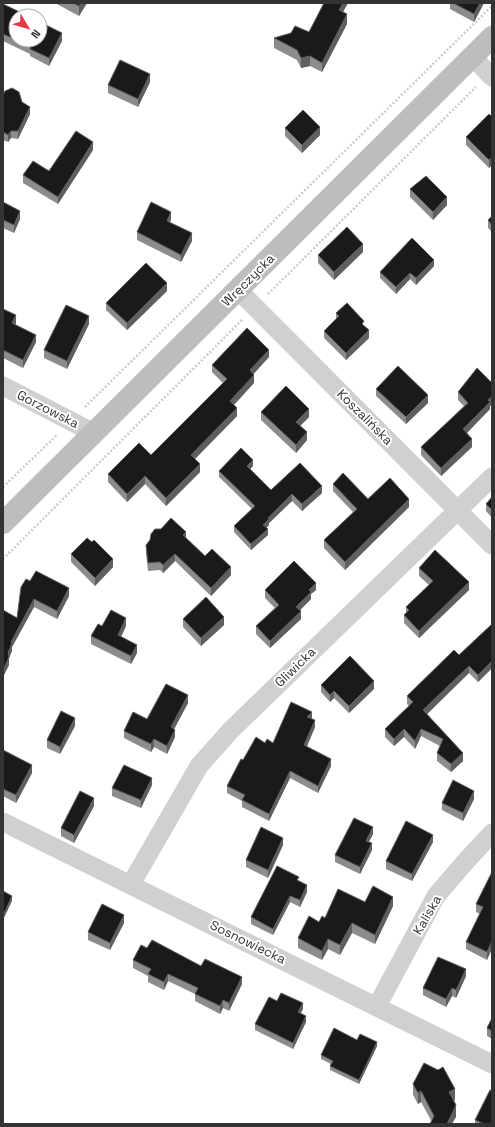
<svg xmlns="http://www.w3.org/2000/svg" width="495" height="1127" viewBox="0 0 495 1127" font-family="'Space Grotesk',sans-serif">
	<style>
		.lines { fill: none; stroke-linecap: round; stroke-linejoin: round }
		.path { stroke: #cdcdcd; stroke-width: 2.5; stroke-dasharray: 2 2; stroke-linecap: butt }
		.minor { stroke: #d0d0d0; stroke-width: 19 }
		.secondary { stroke: #bdbdbd; stroke-width: 22 }
		.wall { fill: #8c8c8c }
		.shaded-wall { fill: #5f5f5f }
		.building { fill: #1a1a1a; stroke: #5f5f5f }
		.labels { text-anchor: middle; dominant-baseline: central; stroke-width: 4; stroke-linejoin: round; paint-order: stroke }
		.street-label { font-size: 13px; fill: #333; stroke: #fff }
	</style>
	<rect width="100%" height="100%" fill="#fff"/>
	<g class="lines">
		<path class="path" d="M268,294l208,-207
			M85,407l407,-401
			M3,487l54,-52
			M3,559l239,-239"/>
		<path class="minor" d="M472,56l20,21
			M238,290l254,255
			M3,386l91,47
			M3,822l489,242
			M131,884l68,-118 31,-35 262,-254
			M377,1006l59,-110 30,-35 26,-28"/>
		<path class="secondary" d="M3,523l489,-486"/>
	</g>
	<path class="wall" d="M55,3h32l-8,13z
		M324,3h24l-5,9 4,12 -25,48 -12,-6 -9,2 -4,-8 -23,-12v-10l35,-6z
		M450,3h34l-10,19 -24,-13z
		M3,4l59,37 -13,25 -19,-10v-2l-27,-13z
		M150,82l-12,25 -30,-14v-8z
		M3,95l19,7 8,12 -12,25 -7,-1 -3,4 -5,-2z
		M492,117v48l-3,3 -23,-23v-8z
		M285,128l35,7 -18,18 -17,-17z
		M93,150l-35,54 -35,-21v-8l26,-4z
		M410,189l37,16 -14,15 -23,-23z
		M3,202l17,17 -6,14 -11,-5z
		M492,216v16l-4,-4v-8z
		M171,219l-1,4 22,18 -11,21 -44,-22v-8z
		M363,252l-29,28 -16,-17v-8z
		M434,266l-18,19 -6,-6 -14,15 -16,-16v-6z
		M167,291l-40,39 -21,-20v-7z
		M3,309l13,14 -1,2 21,17 -13,26 -20,-10z
		M336,313l28,13 5,12 -23,22 -22,-22v-7l12,-12z
		M89,324l-22,45 -23,-11v-8z
		M269,357l-16,17 1,9 -20,22 3,11 -42,43 5,13 -34,34 -21,-22 -18,18 -19,-20v-8l43,-19 72,-72 -11,-11v-7z
		M492,383v21l-2,2v3l-23,24 5,14 -31,29 -20,-21v-8l43,-41 -6,-6v-8z
		M376,389l52,14 -22,21 -30,-28z
		M261,412l48,5 -9,9 7,14 -11,13 -35,-33z
		M253,466l-3,3 21,21 51,3 -20,18 -10,-10 -23,22v2l-3,3 2,7 -17,15 -17,-18v-6l18,-17 -33,-32v-6z
		M333,484l35,15 41,8 -64,63 -21,-22v-8l29,-28 -20,-21z
		M492,497v21l-6,-7v-7z
		M186,539l19,17 26,19 -20,21 -36,-35 -12,12 -3,-3 -12,1 -2,-18v-8z
		M71,554l42,13 -18,19 -24,-24z
		M419,568l50,22 -50,48 -15,-15v-8l2,-2v-6l23,-22 -10,-9z
		M30,581l39,15 -12,23 -23,-12 -22,40v4l-3,7v7l-5,10h-1v-65l14,8z
		M265,590h51l-5,4v5l-11,11 1,9 -31,29 -14,-14v-8l19,-18 -10,-10z
		M183,619l41,6 -23,21 -18,-19z
		M492,624v44l-14,14 -9,-9 -42,41 36,47 -12,11 -14,-11v-8l3,-7 -19,-10 -6,13 -11,-12 -10,9 -9,-9v-8l24,-23 -2,-2v-8l52,-41z
		M102,626h24l-5,11 16,16 -6,11 -40,-20v-8z
		M321,685l53,4 -25,24 -15,-15 -4,4 -9,-10z
		M188,703l-14,26 1,8 -8,17 -13,-7 -3,5 -27,-14v-7l23,-12z
		M312,719l3,8 -8,20 24,19 -13,27 -28,-15 -21,43 -27,-14v-6l-15,-8v-7l16,-26 22,-17h8z
		M75,726l-15,28 -13,-6v-8z
		M3,750l29,23 -16,30 -13,-7z
		M152,785l-11,23 -29,-12v-8z
		M474,799l-11,22 -21,-11v-7z
		M94,806l-20,37 -13,-7v-8z
		M373,834l-4,8 3,8 -12,24 -25,-12v-7z
		M433,842l-21,39 -26,-12v-8z
		M283,845l-15,33 -22,-11v-7z
		M492,872l-5,88 -21,-11v-7l14,-28 -4,-2v-8z
		M299,881l8,11 -7,15 -10,-5 -17,33 -22,-11v-7z
		M365,902l28,4 -18,38 -23,-11 -12,22 -12,-6 -6,11 -24,-12v-10l21,-16 6,-4z
		M124,923l-14,27 -22,-10v-8z
		M147,948l54,18 41,18 -13,27 -6,-3 -3,6 -25,-13v-7l-27,-13 -4,9 -16,-8v-6l-15,-8v-8z
		M466,976l-10,22 -4,-2 -6,11 -23,-12v-7z
		M277,1001l26,8 -2,4 5,9 -13,27 -38,-19v-6z
		M492,1018v21l-5,-3v-8z
		M357,1040l20,6 -18,38 -29,-14v-4l1,-2 -10,-5v-4z
		M413,1084l42,16 -2,1 3,16 -24,5 -11,-20 -3,2 -5,-9z
		M475,1120l17,4h-17z"/>
	<path class="shaded-wall" d="M81,3h6l-8,13v-10z
		M343,3h5l-9,16v-9z
		M480,3h4l-10,19v-8z
		M347,14v10l-25,48v-9z
		M62,33v8l-13,25v-8z
		M310,56v10l-9,2v-10z
		M150,74v8l-12,25v-8z
		M30,107v7l-12,25v-8z
		M320,127v8l-18,18v-8z
		M11,131v7l-3,4v-7z
		M93,142v8l-35,54v-7z
		M492,157v8l-3,3v-8z
		M447,197v8l-14,15v-8z
		M20,211v8l-6,14v-8z
		M171,212v7l-4,10v-8z
		M192,233v8l-11,21v-7z
		M363,244v8l-29,28v-8z
		M434,260v6l-18,19v-7z
		M410,273v6l-14,15v-7z
		M167,283v8l-40,39v-7z
		M16,315v8l-4,8v-8z
		M89,316v8l-22,45v-8z
		M369,330v8l-23,22v-7z
		M36,335v7l-13,26v-8z
		M269,350v7l-19,21v-8z
		M254,375v8l-24,26v-8z
		M428,395v8l-22,21v-7z
		M492,396v8l-2,2v3l-27,28v-8z
		M237,408v8l-46,47v-8z
		M309,409v8l-13,13v-8z
		M307,432v8l-11,13v-8z
		M472,439v8l-31,29v-8z
		M253,460v6l-6,6v-6z
		M200,464v8l-34,34v-8z
		M145,476v8l-18,18v-8z
		M322,486v7l-20,18v-7z
		M292,494v7l-23,22v2l-6,6v-6l5,-7z
		M409,499v8l-64,63v-8z
		M268,529v6l-17,15v-6z
		M186,532v7l-3,-4z
		M175,554v7l-12,12v-8z
		M113,559v8l-18,19v-8z
		M231,567v8l-20,21v-8z
		M469,582v8l-50,48v-7z
		M316,583v7l-5,4v5l-15,15v-7l13,-17z
		M69,588v8l-12,23v-8z
		M34,599v8l-22,40v4l-3,7v7l-5,10v-7l7,-26z
		M301,611v8l-31,29v-7z
		M224,617v8l-23,21v-8z
		M126,618v8l-8,17v-8z
		M137,645v8l-6,11v-8z
		M492,661v7l-14,14v-7z
		M469,666v7l-46,45v-8z
		M374,681v8l-25,24v-7z
		M334,691v7l-4,4v-7z
		M188,695v8l-17,32v-8z
		M312,712v7l-5,-2z
		M75,718v8l-15,28v-7z
		M315,720v7l-11,25v-7z
		M404,729v8l-10,9v-7z
		M421,729v7l-6,13v-8z
		M175,730v7l-8,17v-8z
		M154,739v8l-3,5v-8z
		M463,753v8l-12,11v-8z
		M331,759v7l-13,27v-7z
		M32,765v8l-16,30v-8z
		M290,771v7l-21,43v-7z
		M152,778v7l-11,23v-8z
		M474,791v8l-11,22v-8z
		M94,798v8l-20,37v-8z
		M373,827v7l-7,13v-6z
		M433,835v7l-21,39v-7z
		M283,838v7l-15,33v-8z
		M372,843v7l-12,24v-7z
		M307,885v7l-7,15v-7z
		M12,896v5l-9,19v-4z
		M290,896v6l-17,33v-6z
		M393,897v9l-18,38v-9z
		M124,915v8l-14,27v-7z
		M352,923v10l-12,22v-10z
		M328,939v10l-6,11v-9z
		M492,941v8l-5,11v-8z
		M466,969v7l-10,22v-8z
		M168,974v7l-4,9v-8z
		M242,977v7l-13,27v-8z
		M452,988v8l-6,11v-8z
		M223,1000v8l-3,6v-8z
		M303,1003v6l-5,9v-6z
		M306,1016v6l-13,27v-6z
		M377,1042v4l-18,38v-4z
		M455,1089v11l-6,3v-11z
		M421,1091v11l-3,2v-11z
		M456,1105v12l-4,7h-5z"/>
	<path class="building" d="M73,3h8l-2,3z
		M324,3h19l-4,7 8,4 -25,49 -12,-7 -9,2 -4,-8 -23,-12 17,-5 4,-7 14,6z
		M453,3h27l-6,11z
		M3,4l25,12h-12v24l-13,-6z
		M40,22l22,11 -13,25 -19,-9 1,-2 -14,-7h23z
		M120,60l30,14 -12,25 -30,-14z
		M12,88l7,4 3,10 8,5 -12,24h-7l-3,4 -5,-3v-37l2,-4z
		M303,110l17,17 -18,18 -17,-17z
		M489,114l3,3v40l-3,3 -23,-23z
		M76,131l17,11 -35,55 -35,-22 10,-14 16,10z
		M426,176l21,21 -14,15 -23,-23z
		M3,202l17,9 -6,14 -11,-5z
		M151,202l20,10 -4,9 25,12 -11,22 -44,-23z
		M492,216v9l-4,-5z
		M347,227l16,17 -29,28 -16,-17z
		M412,238l22,22 -18,18 -6,-5 -14,14 -16,-15z
		M146,263l21,20 -40,40 -21,-20z
		M347,303l17,18 -2,3 7,6 -23,23 -22,-22 15,-15 -3,-3z
		M66,305l23,11 -22,45 -23,-11z
		M3,309l13,6 -4,8 24,12 -13,25 -20,-10z
		M247,328l22,22 -19,20 4,5 -24,26 7,7 -46,47 9,9 -34,34 -21,-22 -18,18 -19,-20 31,-31 12,12 76,-76 -15,-14z
		M398,366l30,29 -22,22 -30,-28z
		M477,368l15,15v13l-4,4 2,2 -27,27 9,10 -31,29 -20,-21 47,-44 -10,-11z
		M286,386l23,23 -13,13 11,10 -11,13 -35,-33z
		M241,448l12,12 -6,6 24,24 29,-27 22,23 -20,18 -10,-10 -24,24 1,1 -6,6 5,4 -17,15 -17,-18 21,-20 -36,-35z
		M343,473l25,26 22,-21 19,21 -64,63 -21,-22 33,-31 -24,-25z
		M492,497v13l-6,-6z
		M171,518l15,14 -3,3 22,21 7,-7 19,18 -20,21 -36,-34 -12,11 -3,-3 -12,1 -2,-18 4,-5 1,-6 4,-5h6z
		M87,538l5,4 2,-2 19,19 -18,19 -24,-24z
		M435,550l34,32 -50,49 -15,-16 5,-5 -3,-3 27,-26 -14,-13z
		M294,561l22,22 -7,7 2,2 -15,15 5,4 -31,30 -14,-15 23,-21 -14,-15z
		M36,571l33,17 -12,23 -23,-12 -23,43 1,1 -4,10 1,4 -5,11 -1,-1v-57l14,8 4,-31 5,-8 4,2z
		M206,597l18,20 -23,21 -18,-19z
		M111,610l15,8 -8,17 19,10 -6,11 -40,-20 7,-12 4,2z
		M492,624v37l-14,14 -9,-9 -46,44 40,43 -12,11 -14,-11 6,-14 -22,-10 -6,12 -11,-12 -10,10 -9,-10 28,-27 -6,-6 47,-46 5,5z
		M350,656l24,25 -25,25 -15,-15 -4,4 -9,-10z
		M166,684l22,11 -17,32 4,3 -8,16 -13,-7 -3,5 -27,-13 9,-19 14,7z
		M291,702l21,10 -5,5 8,3 -11,25 27,14 -13,27 -28,-15 -21,43 -27,-14 3,-5 -18,-9 14,-27 2,1 13,-23 9,6 2,-4 6,4z
		M61,711l14,7 -15,29 -13,-7z
		M3,750l29,15 -16,30 -13,-6z
		M124,765l28,13 -11,22 -29,-12z
		M453,780l21,11 -11,22 -21,-10z
		M80,791l14,7 -20,37 -13,-7z
		M354,818l19,9 -7,14 6,2 -12,24 -25,-12z
		M406,821l27,14 -21,39 -26,-13z
		M261,827l22,11 -15,32 -22,-10z
		M277,866l22,11 -2,3 10,5 -7,15 -10,-4 -17,33 -22,-12z
		M492,872v69l-5,11 -21,-10 17,-35 -7,-3z
		M373,886l20,11 -18,38 -23,-12 -12,22 -12,-6 -6,12 -24,-13 11,-22 10,6 3,-6 3,2 13,-29 27,13z
		M3,891l9,5 -9,20z
		M102,904l22,11 -14,28 -22,-11z
		M152,940l49,26 4,-7 37,18 -13,26 -6,-3 -3,6 -25,-12 3,-6 -30,-14 -4,8 -16,-8 3,-5 -18,-9 8,-15 6,3z
		M438,957l28,12 -10,21 -4,-2 -6,11 -23,-11z
		M281,993l22,10 -5,9 8,4 -13,27 -38,-19 14,-27 8,4z
		M492,1018v13l-5,-3z
		M334,1028l23,12 3,-6 17,8 -18,38 -29,-14 3,-5 -12,-6z
		M424,1063l14,7 5,-3 12,22 -6,3 7,13 -9,19h-17l4,-8 -13,-25 -3,2 -5,-9z
		M490,1090l2,1v33h-8l-9,-4z"/>
	<g class="labels">
		<g class="street-label">
			<text transform="translate(248 280) rotate(-45)">Wręczycka</text>
			<text transform="translate(48 409) rotate(27)">Gorzowska</text>
			<text transform="translate(365 417) rotate(45)">Koszalińska</text>
			<text transform="translate(295 667) rotate(-44)">Gliwicka</text>
			<text transform="translate(427 915) rotate(-60)">Kaliska</text>
			<text transform="translate(248 942) rotate(26)">Sosnowiecka</text>
		</g>
	</g>
	<rect width="495" height="1127" fill="none" stroke="#333333" stroke-width="8"/>
	<g transform="translate(28 28) rotate(128)"><circle r="19" fill="#ffffff" stroke="#adadad"/>
	<path d="M0-3L7 15L0 10L-7 15Z" fill="#e63946"/>
	<text y="-6" font-size="11" font-weight="bold" text-anchor="middle" fill="#333333">N</text>
	</g>
</svg>
